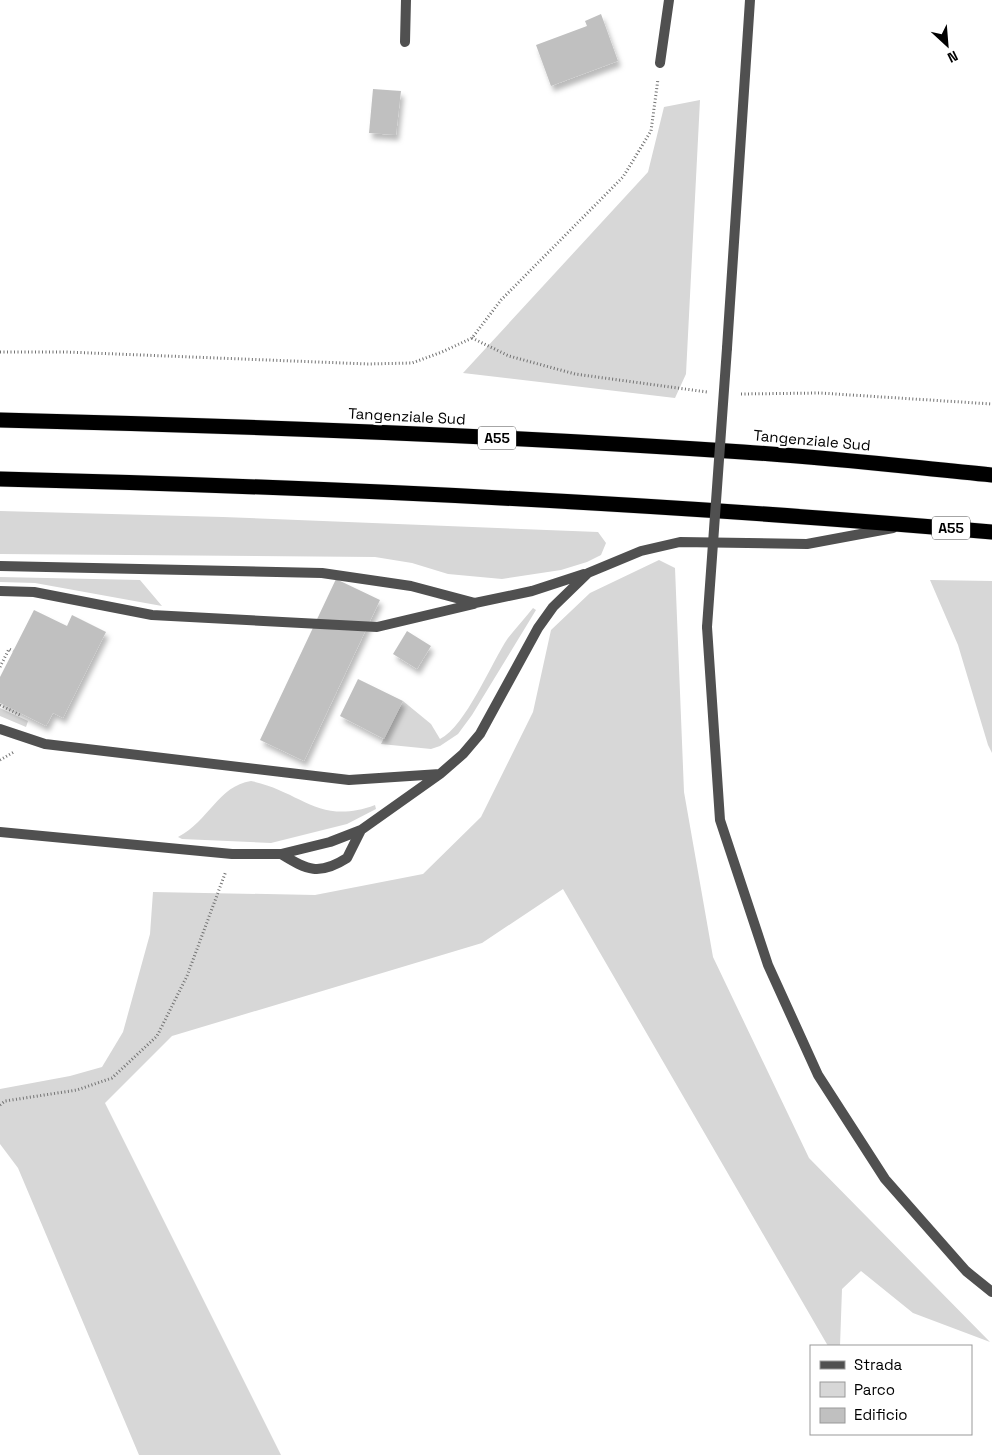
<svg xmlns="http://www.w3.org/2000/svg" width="992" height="1455" viewBox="0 0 992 1455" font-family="'Space Grotesk',sans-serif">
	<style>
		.green { fill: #d7d7d7 }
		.building { fill: #c0c0c0; filter: url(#shadow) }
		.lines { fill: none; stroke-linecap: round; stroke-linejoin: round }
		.motorway-casing { stroke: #dbdbdb; stroke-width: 16 }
		.path { stroke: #727272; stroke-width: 3; stroke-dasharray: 1 2.5; stroke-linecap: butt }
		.service { stroke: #505050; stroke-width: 10 }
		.minor { stroke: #505050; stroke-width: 10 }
		.motorway { stroke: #000; stroke-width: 15 }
		.minor-bridge { stroke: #505050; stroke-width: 10 }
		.labels { text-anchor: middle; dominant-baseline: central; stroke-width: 4.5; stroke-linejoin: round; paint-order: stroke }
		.shield { fill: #fff; stroke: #4c4c4c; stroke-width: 1 }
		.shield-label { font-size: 14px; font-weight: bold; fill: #000 }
		.street-label { font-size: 15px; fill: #000; stroke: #fff }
	</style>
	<defs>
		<filter id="shadow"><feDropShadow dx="3" dy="5.5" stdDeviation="2.5" flood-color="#0004"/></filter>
	</defs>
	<rect width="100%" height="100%" fill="#fff"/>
	<path class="green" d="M700,100l-14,274 -11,24 -212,-25 185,-201 16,-65z
		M0,511l223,6 375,15 8,11 -5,12 -14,7 -26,8 -59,9 -54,-5 -36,-11 -37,-6 -375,-3z
		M659,560l16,8 9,224 29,165 96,201 181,184 -77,-29 -52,-42 -19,18 -2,57h-12l-265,-457 -81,54 -310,93 -67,67 176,352h-142l-121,-287 -18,-24v-55l70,-13 32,-9 21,-35 27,-98 3,-42 162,3 108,-21 58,-57 52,-105 18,-82 39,-37z
		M0,577l140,3 22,26 -127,-23 -35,-1z
		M930,580l62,1v172l-4,-8 -30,-100z
		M533,608l3,2 -64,105 -14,19 -18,12 -9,3 -50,-5 22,-43 28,23 9,15c26,-13 51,-76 68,-101 8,-10 17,-20 25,-30z
		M0,708l28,13 -2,6 -26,-11z
		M251,781c50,10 68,45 124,24l1,4 -29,15 -76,19 -89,-4 -4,-2c31,-16 40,-51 73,-56z"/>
	<path class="building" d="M601,14l17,47 -67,25 -15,-41 51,-19 -2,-5z
		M373,89l28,2 -5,44 -27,-2z
		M336,579l44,21 -76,161 -44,-21z
		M34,610l33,16 5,-11 34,17 -43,86 -10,-5 -7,13 -46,-23v-26z
		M407,631l24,15 -14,23 -24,-15z
		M358,679l45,22 -19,38 -44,-23z"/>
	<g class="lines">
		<g class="motorway-casing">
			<path id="motorway" d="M0,420c248,6 496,15 743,32 83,5 166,15 249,23
				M0,479c331,8 662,24 992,53"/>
		</g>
		<path class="path" d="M472,338l37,18 66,18 132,18
			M0,352h66l302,12 44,-1 30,-11 30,-14 29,-38 122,-123 28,-46 7,-52
			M741,394l79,-1 172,11
			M0,667l9,-18 4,2
			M0,705l20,10
			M0,760l14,-8
			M0,1105l5,-4 72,-11 35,-12 45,-42 30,-60 39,-105"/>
		<path class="service" d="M405,42l1,-42
			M660,63l9,-63
			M0,566l322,7 89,13 64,17 57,-12 52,-17
			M0,591l34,1 118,23 225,12 97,-23
			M0,729l45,15 304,36 91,-6 23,-20 17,-20 58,-106 15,-21 35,-34 53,-22 39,-9 127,2 86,-16
			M0,832l232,22h49l49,-12 31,-12 79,-56
			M281,854c26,16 38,22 66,4l14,-28"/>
		<path class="minor" d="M727,348l23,-348
			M707,627l13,193 48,145 50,110 67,104 81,92 26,21"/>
		<use href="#motorway" class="motorway"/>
		<path class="minor-bridge" d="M707,627l20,-279"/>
	</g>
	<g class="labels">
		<g class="shield">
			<rect x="478" y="426.5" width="38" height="23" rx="4"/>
			<rect x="932" y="516.5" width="38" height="23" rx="4"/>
		</g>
		<g class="shield-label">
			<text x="497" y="438">A55</text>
			<text x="951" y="528">A55</text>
		</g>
		<g class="street-label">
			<text transform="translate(407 416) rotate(3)">Tangenziale Sud</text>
			<text transform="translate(812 440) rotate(5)">Tangenziale Sud</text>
		</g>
	</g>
	<rect x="810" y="1345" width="162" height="90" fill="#ffffff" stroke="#999999"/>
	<rect x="820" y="1361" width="25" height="8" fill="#505050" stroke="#999999"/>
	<text x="854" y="1370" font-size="15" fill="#000000">Strada</text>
	<rect x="820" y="1382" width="25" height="15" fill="#d7d7d7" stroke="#999999"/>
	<text x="854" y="1395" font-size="15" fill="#000000">Parco</text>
	<rect x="820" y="1408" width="25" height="15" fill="#c0c0c0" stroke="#999999"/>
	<text x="854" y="1420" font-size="15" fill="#000000">Edificio</text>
	<g transform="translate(947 45) rotate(154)" stroke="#ffffff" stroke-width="4" paint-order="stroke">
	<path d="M0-4L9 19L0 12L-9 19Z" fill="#000000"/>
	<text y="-8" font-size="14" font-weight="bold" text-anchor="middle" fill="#000000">N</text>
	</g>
</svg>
